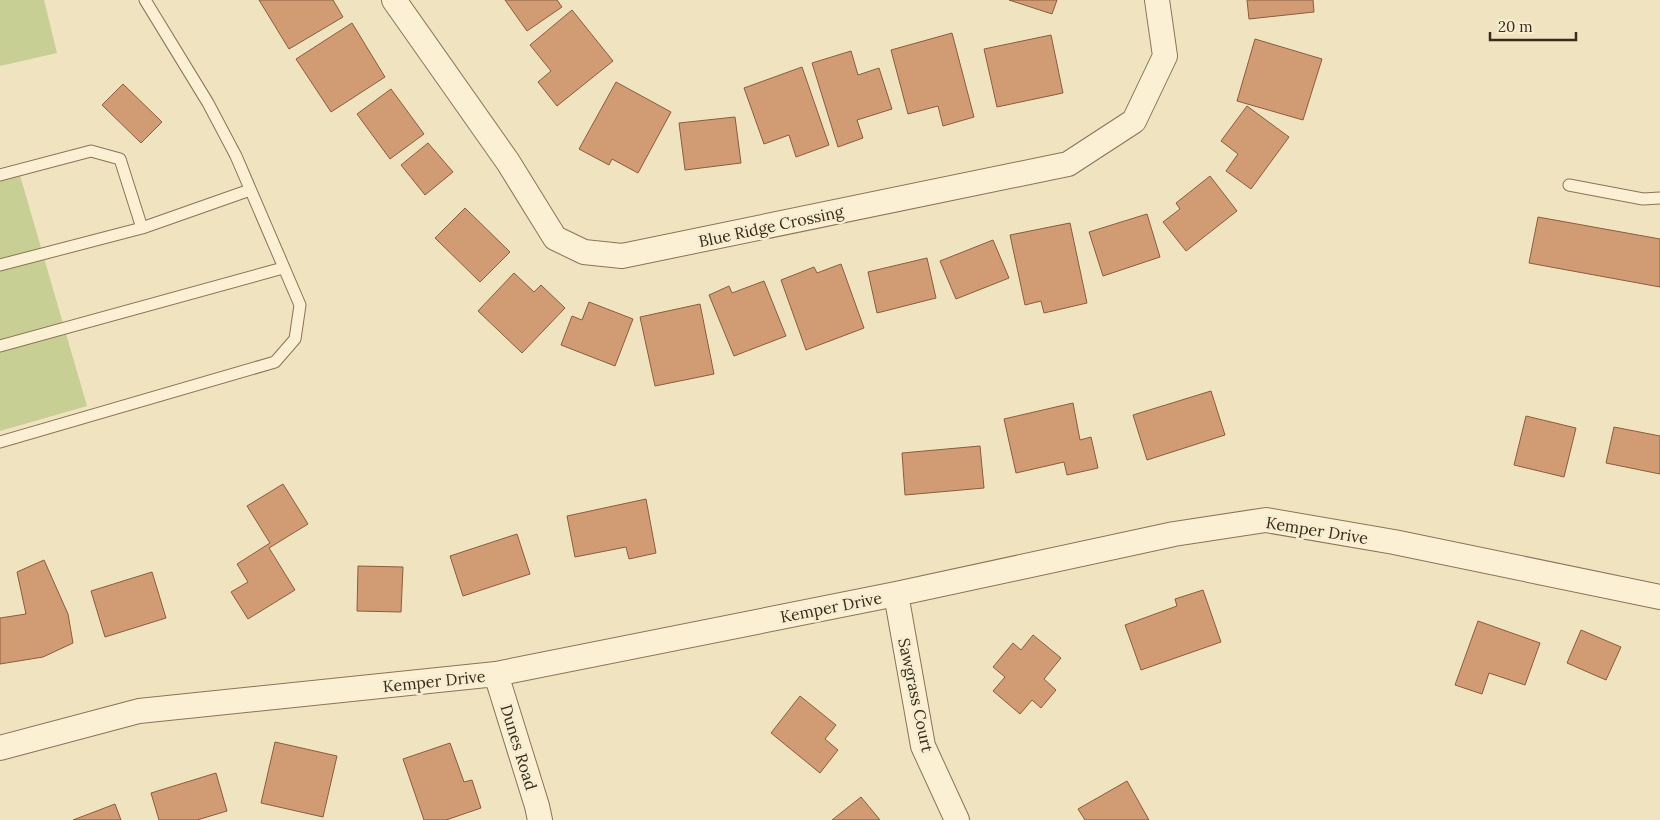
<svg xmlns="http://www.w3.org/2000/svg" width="1660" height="820" viewBox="0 0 1660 820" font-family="Lora,serif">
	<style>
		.garden { fill: #c7cf94 }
		.building { fill: #d19c74; stroke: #8b5c3c }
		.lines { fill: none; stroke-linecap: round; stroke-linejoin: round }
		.lane-casing { stroke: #8b7357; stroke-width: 13 }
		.street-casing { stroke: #8b7357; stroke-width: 26 }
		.lane { stroke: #fbf0d4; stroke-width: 11 }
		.street { stroke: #fbf0d4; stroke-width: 24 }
		.labels { text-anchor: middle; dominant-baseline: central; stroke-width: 5; stroke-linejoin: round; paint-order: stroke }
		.street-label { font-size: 16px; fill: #3a2b1c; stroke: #f7edd1 }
	</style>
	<rect width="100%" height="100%" fill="#f0e3c0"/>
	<path class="garden" d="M0,0h44l13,53 -57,13z
		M17,165l70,241 -87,25v-261z"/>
	<path class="building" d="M259,0h74l10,17 -54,32z
		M505,0h52l5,7 -35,24z
		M1009,0h48l-5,14z
		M1247,0h66l1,12 -65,7z
		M572,10l41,51 -56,45 -19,-24 13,-11 -21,-26z
		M352,23l33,54 -54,35 -35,-53z
		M952,33l22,84 -31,9 -5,-20 -30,8 -17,-64z
		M1051,35l12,58 -66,14 -13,-58z
		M1255,39l67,20 -19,61 -66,-19z
		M851,51l7,24 21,-7 13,41 -35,11 6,18 -25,9 -26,-84z
		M802,67l27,78 -33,12 -7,-22 -25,9 -20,-56z
		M616,82l55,30 -33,61 -26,-14 -3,6 -30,-16z
		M123,84l39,38 -21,21 -39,-38z
		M391,89l33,45 -34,25 -33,-45z
		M1247,106l42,31 -38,52 -25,-18 12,-17 -17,-13z
		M735,117l6,46 -56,7 -6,-47z
		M428,143l25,29 -28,23 -24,-30z
		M1210,176l27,35 -51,40 -23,-29 17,-13 -4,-6z
		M465,208l45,44 -30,30 -45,-44z
		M1147,214l13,43 -57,19 -14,-44z
		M1538,217l122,22v48l-131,-24z
		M1070,223l17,80 -43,10 -3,-12 -16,4 -15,-70z
		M993,240l16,38 -53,21 -16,-38z
		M927,258l9,40 -59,15 -9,-41z
		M841,264l23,64 -58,22 -25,-70 33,-13 3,6z
		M514,273l20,19 7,-7 24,23 -43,45 -44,-42z
		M764,281l22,55 -52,20 -25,-61 20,-9 3,7z
		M589,302l44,17 -18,47 -54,-21 11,-29 10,4z
		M700,304l14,70 -59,12 -15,-69z
		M1211,391l14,44 -78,25 -14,-45z
		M1073,403l7,37 11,-3 7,31 -31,7 -3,-13 -48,11 -12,-54z
		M1526,416l50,12 -12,49 -50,-12z
		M1614,427l46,9v38l-54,-11z
		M980,446l4,42 -79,7 -3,-42z
		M283,484l25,40 -39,24 26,42 -47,29 -17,-27 17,-10 -11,-18 33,-21 -23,-37z
		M646,499l10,54 -27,6 -3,-12 -51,10 -8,-41z
		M517,534l13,40 -67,22 -13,-40z
		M44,560l24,54 5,29 -30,14 -43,7v-46l26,-4 -9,-42z
		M358,566l45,1 -2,45 -44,-1z
		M152,572l14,46 -61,19 -14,-46z
		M1203,590l18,52 -80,28 -16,-45 52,-19 -2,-7z
		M1478,621l62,22 -15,42 -36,-12 -7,21 -27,-9z
		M1581,630l40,17 -15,33 -39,-17z
		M1033,635l28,23 -17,21 12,11 -15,18 -9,-8 -12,14 -27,-23 12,-14 -12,-10 20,-24 8,7z
		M800,696l36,29 -11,14 13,11 -18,23 -49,-40z
		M275,742l62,14 -14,61 -62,-14z
		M450,743l14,39 8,-2 9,28 -35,12h-22l-21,-61z
		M216,773l11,38 -30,9h-38l-8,-27z
		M1127,781l22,39h-64l-7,-11z
		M861,797l19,23h-48z
		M115,804l6,16h-48z"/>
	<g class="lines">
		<g class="lane-casing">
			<path id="lane" d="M0,175l91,-24 29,8 22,69 108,-38
				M1569,185l74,14 17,-1
				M0,265l142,-37
				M0,346l283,-78
				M0,442l275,-80 20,-23 5,-34 -64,-149 -28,-53 -63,-103"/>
		</g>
		<g class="street-casing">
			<path id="street" d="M394,0l114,162 47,76 29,14 38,4 446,-92 66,-43 31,-65 -8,-56
				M896,594l27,152 34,74
				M496,674l41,132 3,14
				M0,748l139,-37 357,-37 400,-80 278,-60 92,-14 128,22 266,55"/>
		</g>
		<use href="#lane" class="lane"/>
		<use href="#street" class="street"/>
	</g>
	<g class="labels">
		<g class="street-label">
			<text transform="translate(771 226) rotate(-12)">Blue Ridge Crossing</text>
			<text transform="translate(1317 530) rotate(9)">Kemper Drive</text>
			<text transform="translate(831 607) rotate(-11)">Kemper Drive</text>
			<text transform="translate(434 681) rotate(-6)">Kemper Drive</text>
			<text transform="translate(916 695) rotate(78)">Sawgrass Court</text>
			<text transform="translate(519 747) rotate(73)">Dunes Road</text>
		</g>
	</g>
	<path d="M1490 32v8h86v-8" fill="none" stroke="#3a2b1c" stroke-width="2.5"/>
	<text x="1498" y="32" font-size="15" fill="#3a2b1c" stroke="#f7edd1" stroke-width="4" paint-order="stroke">20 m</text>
</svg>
